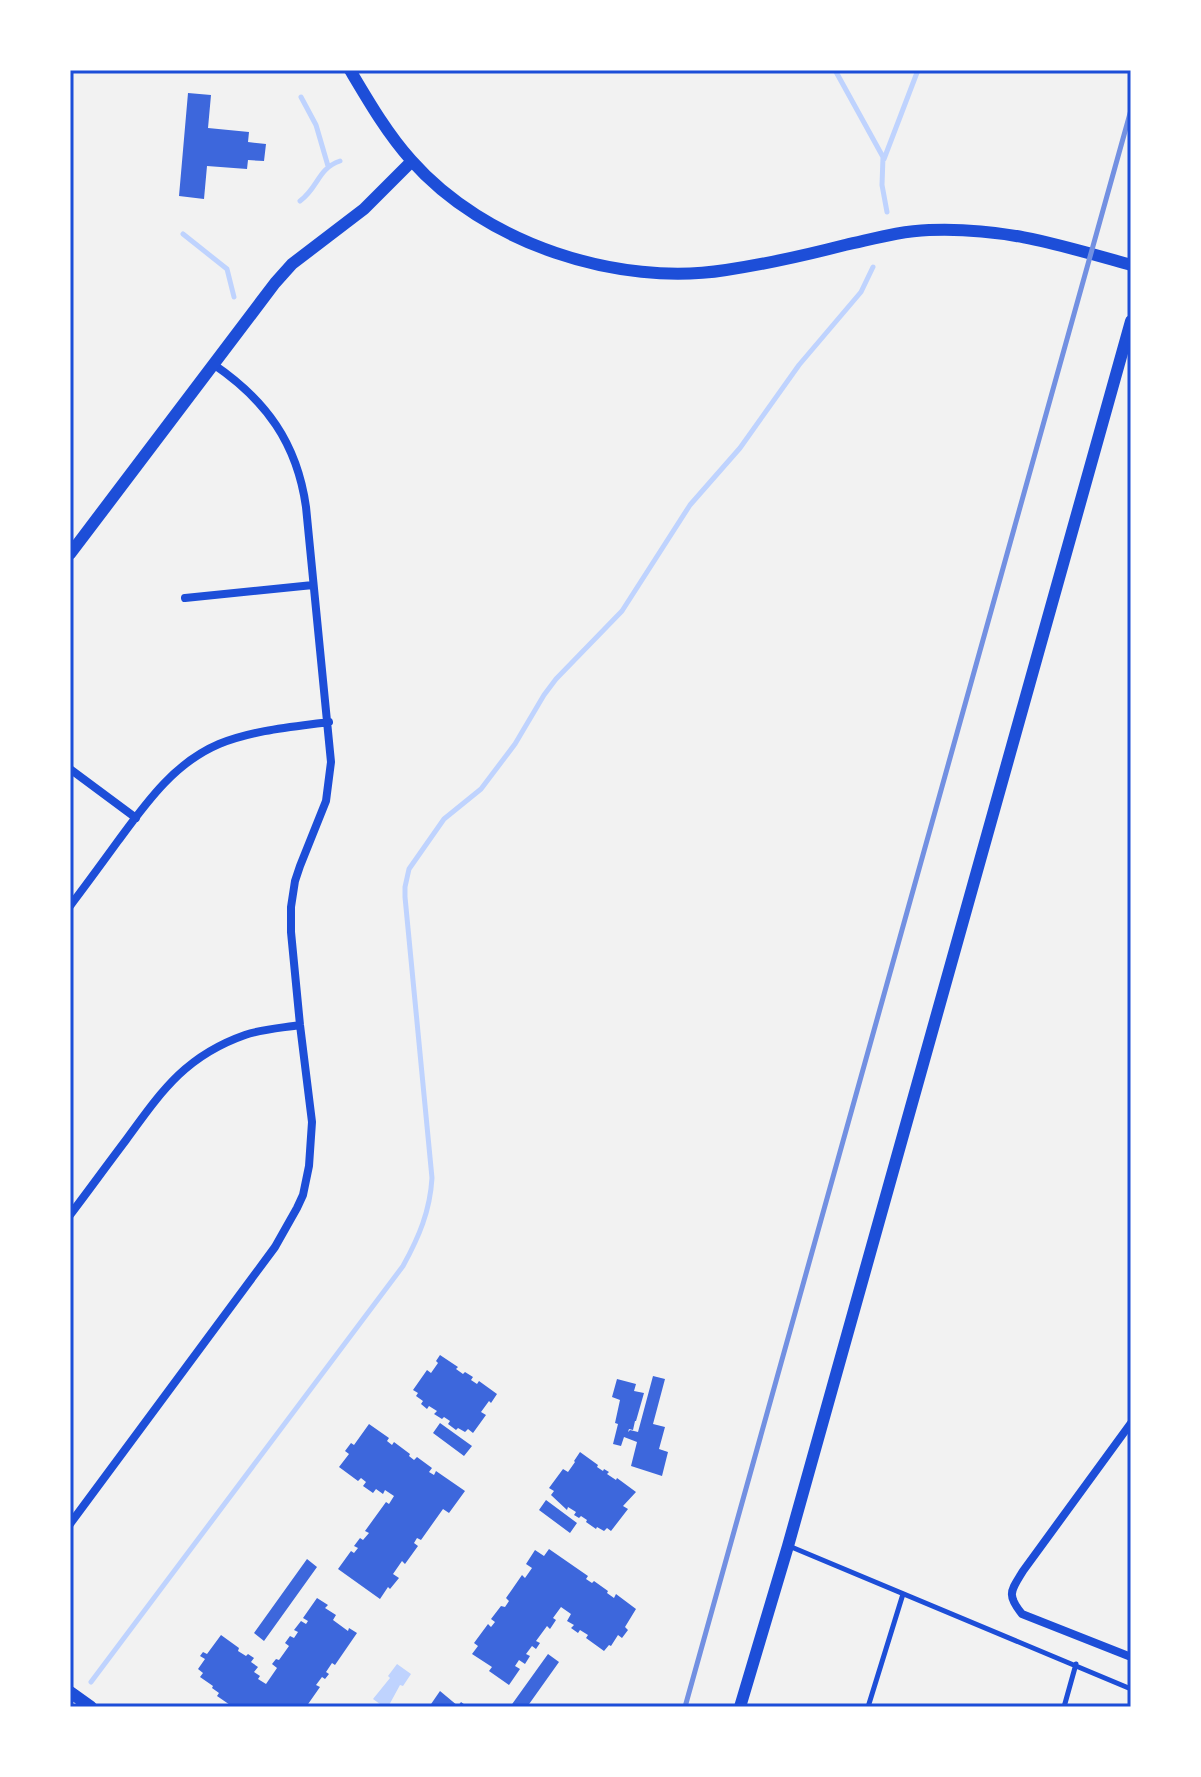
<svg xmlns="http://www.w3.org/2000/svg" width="1201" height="1777" viewBox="0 0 1201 1777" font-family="Ubuntu,sans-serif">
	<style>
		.water { fill: #bfd3fe }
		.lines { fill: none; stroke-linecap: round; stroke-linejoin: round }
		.stream { stroke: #bfd3fe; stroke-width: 5 }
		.building { fill: #3d67dc }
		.service { stroke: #1d4ed8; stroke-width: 5 }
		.minor { stroke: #1d4ed8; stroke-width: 8 }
		.tertiary { stroke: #1d4ed8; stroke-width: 12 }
		.rail { stroke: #7290e2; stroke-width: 5 }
		.neatline { fill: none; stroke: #1d4ed8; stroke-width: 3 }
	</style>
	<rect width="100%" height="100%" fill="#f2f2f2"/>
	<path class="water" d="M397,1664l14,10 -8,12 -3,-1 -12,22h-4l-11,-8 17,-21 -2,-2z"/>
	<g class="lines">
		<path class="stream" d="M835,70l48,87 -1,28 5,27
			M301,97l15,28 12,41
			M884,159l34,-89
			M300,201c19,-14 17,-32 40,-40
			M183,234l44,35 7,28
			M91,1682l312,-416c16,-29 27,-55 29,-88l-27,-281v-10l4,-18 35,-50 37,-30 34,-45 29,-49 12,-16 66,-68 68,-106 50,-57 59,-83 62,-73 12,-25"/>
	</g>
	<path class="building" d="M188,93l23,2 -3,33 41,4 -1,10 18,2 -2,17 -16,-1 -1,9 -40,-3 -3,33 -25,-3z
		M440,1355l18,12 -2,2 7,5 2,-2 8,5 -2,3 6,4 2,-3 18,13 -6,9 -2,-2 -8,11 5,3 -13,18 -5,-4 -3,3 -7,-4 -2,2 -8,-6 2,-3 -6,-4 -2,2 -8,-5 3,-3 -8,-5 -2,3 -6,-5 2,-3 -7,-5 2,-3 -5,-3 14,-20 4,3 7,-10 -2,-2z
		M653,1376l12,3 -12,45 12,3 -6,22 9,3 -6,24 -31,-10 6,-24 -13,-5 -3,9 -8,-2 5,-20 -3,-1 5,-23 -8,-3 5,-18 19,5 -2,7 10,2 -8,28h-1l-2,9 -4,-1 -1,3 2,-2 8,2z
		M440,1423l32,23 -8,10 -31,-23z
		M369,1424l20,14 -2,3 5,4 2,-3 16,12 -1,2 5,4 3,-3 15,11 -3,4 5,3 2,-4 29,20 -16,22 -6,-4 -22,31 -4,-2 -3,5 4,3 -13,18 -3,-3 -9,13 6,4 -9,11 -2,-2 -8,12 -42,-30 13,-18 3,2 4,-5 -4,-2 6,-8 3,2 6,-7 -4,-2 21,-29 3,2 5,-8 -9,-6 -2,4 -7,-5 -3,4 -10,-7 3,-4 -5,-4 -3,3 -19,-14 10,-13 -4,-3 6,-8 3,2z
		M580,1452l18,13 -1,2 6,4 1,-2 5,3 -2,2 9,6 1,-2 19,14 -13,14 5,3 -17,22 -4,-3 -3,3 -7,-4 -1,2 -10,-7 1,-2 -6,-4 -2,2 -5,-3 2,-3 -8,-5 -1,3 -16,-15 3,-4 -5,-3 14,-19 5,3 7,-10 -1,-1z
		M546,1500l31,23 -7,10 -31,-23z
		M549,1549l39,27 -2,3 6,4 2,-2 14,10 -1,2 7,5 2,-4 20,15 -11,18 3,3 -6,8 -4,-3 -7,11 -2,-1 -5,6 -18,-13 2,-3 -8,-5 -2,3 -7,-5 3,-3 -7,-4 4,-7 -10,-7 -8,11 3,2 -6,9 -3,-3 -11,15 4,2 -4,6 -4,-3 -6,8 4,2 -5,8 -6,-4 -4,6 5,3 -11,16 -20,-14 3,-4 -20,-13 6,-8 -4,-3 14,-19 3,3 4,-5 -4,-3 10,-13 4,1 4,-6 -3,-3 16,-23 3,3 7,-10 -6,-4 9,-14 9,6z
		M307,1559l10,8 -53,74 -10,-8z
		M317,1598l11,7 -3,3 11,7 -3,5 15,11 1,-3 8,5 -22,32 -3,-2 -6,9 3,2 -4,5 -3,-2 -6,8 4,2 -14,20h-67l-4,-3 -2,3 -16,-11 2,-3 -7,-5 1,-2 -13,-9 3,-4 -5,-4 7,-10 -5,-3 3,-4 4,2 14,-19 18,13 -1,3 8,5 2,-2 6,4 -3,4 7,5 -4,5 6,4 -2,3 8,5 11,-16 -5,-4 4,-5 3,1 10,-14 -4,-3 5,-7 4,2 4,-6 -4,-2 7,-9 5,3 2,-3 -5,-3z
		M548,1654l11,8 -32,45h-17z
		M440,1691l18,15 3,-4 7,5h-39z"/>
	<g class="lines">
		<path class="service" d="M789,1546l342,143
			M868,1707l35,-113
			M1064,1707l12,-43"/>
		<path class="minor" d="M185,598l128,-13
			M70,769l66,49
			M70,906c16,-21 32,-43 48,-65 28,-38 56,-78 101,-97 35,-14 73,-17 110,-22
			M70,1215c19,-25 37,-50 56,-75 35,-48 59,-84 119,-105 18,-6 36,-7 55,-10
			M1131,1423l-108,148c-12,20 -17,23 -1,43l109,43
			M70,1524l205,-277 22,-39 6,-13 6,-29 3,-44 -12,-97 -9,-93v-25l4,-26 5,-15 26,-65 5,-39 -25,-255c-9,-64 -40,-107 -93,-143"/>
		<path class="tertiary" d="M350,70c19,32 37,63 61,90 74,84 207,127 315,110 40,-6 80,-15 119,-25 28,-6 55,-14 84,-15 75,-3 131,15 202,35
			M70,554l205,-271 17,-19 72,-55 48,-48
			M70,1692l21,15
			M740,1707l48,-161 343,-1225"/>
		<path class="rail" d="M685,1707l446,-1597"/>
	</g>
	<rect width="1201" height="1777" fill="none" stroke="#ffffff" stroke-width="144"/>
	<rect x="72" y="72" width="1057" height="1633" class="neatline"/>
</svg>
